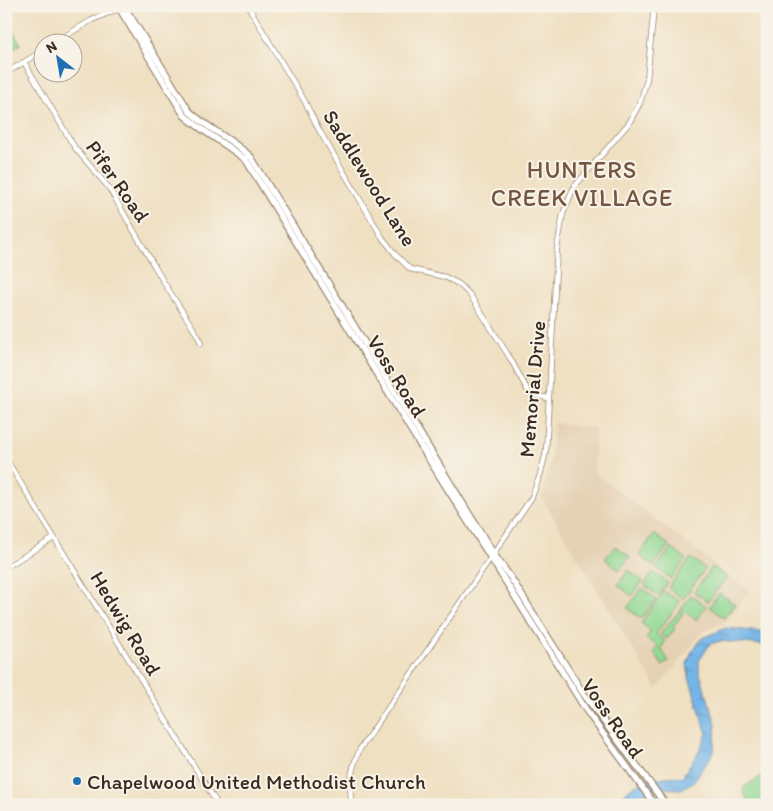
<svg xmlns="http://www.w3.org/2000/svg" width="773" height="811" viewBox="0 0 773 811" font-family="Itim,sans-serif">
	<style>
		.built { fill: #e5d1b4 }
		.grass { fill: url(#grass-tufts); stroke: #668158 }
		.garden { fill: #91d893; stroke: #668158 }
		.water { fill: url(#water-ripples); stroke: #587084 }
		.lines { fill: none; stroke-linecap: round; stroke-linejoin: round }
		.minor-casing { stroke: #968570; stroke-width: 6 }
		.major-casing { stroke: #968570; stroke-width: 8 }
		.minor { stroke: #fff; stroke-width: 4.5 }
		.major { stroke: #fff; stroke-width: 5.5 }
		.poi-dot { fill: #1f6fb2; stroke: #f7f3e8; stroke-width: 2 }
		.labels { text-anchor: middle; dominant-baseline: central; stroke-width: 4; stroke-linejoin: round; paint-order: stroke }
		.street-label { font-size: 21px; fill: #3b2a1e; stroke: #f7f3e8 }
		.poi-label { font-size: 21px; fill: #3b2a1e; stroke: #f7f3e8; text-anchor: start }
		.quarter-label { font-size: 24px; letter-spacing: 1px; fill: #755440; stroke: #f7f3e8 }
	</style>
	<defs>
		<pattern id="grass-tufts" width="24" height="20" patternUnits="userSpaceOnUse" patternTransform="scale(1.25)"><rect width="24" height="20" fill="#91d893"/><path d="M3 7l-1-3M5 7V3M7 7l1-3M15 17l-1-3M17 17v-4M19 17l1-3" fill="none" stroke="#7eba7e"/></pattern>
		<pattern id="water-ripples" width="26" height="14" patternUnits="userSpaceOnUse" patternTransform="scale(1.25)"><rect width="26" height="14" fill="#74b6e9"/><path d="M2 4q2-2 4 0t4 0M15 11q2-2 4 0t4 0" fill="none" stroke="#6094bc"/></pattern>
	</defs>
	<rect width="100%" height="100%" fill="#f7f3e8"/>
	<filter id="ink" filterUnits="userSpaceOnUse"><feTurbulence type="fractalNoise" baseFrequency=".02" numOctaves="2"/><feDisplacementMap in="SourceGraphic" scale="10" xChannelSelector="R" yChannelSelector="G"/><feConvolveMatrix kernelMatrix="1 2 1 2 8 2 1 2 1" color-interpolation-filters="sRGB"/></filter>
	<filter id="wash" filterUnits="userSpaceOnUse"><feTurbulence type="fractalNoise" baseFrequency=".0096" numOctaves="4" result="noise"/><feDisplacementMap in="SourceGraphic" scale="20" xChannelSelector="R" yChannelSelector="G"/><feGaussianBlur stdDeviation="1.12" result="paint"/><feColorMatrix in="noise" values="0 0 0 0 0 0 0 0 0 0 0 0 0 0 0 0 0 1.4 0 .05"/><feComposite in="paint" operator="in"/></filter>
	<g filter="url(#wash)">
		<rect width="100%" height="100%" fill="#f0e0c2"/>
		<path class="built" d="M553,423l42,5 -1,44 155,119 -22,30 -24,11 -46,57 -116,-192 10,-36z"/>
		<path class="grass" d="M6,23h2l13,21 -9,5 -6,-9z"/>
		<path class="garden" d="M654,534l15,11 -15,21 -15,-11z
			M615,546l15,11 -11,13 -14,-11z
			M671,548l15,11 -15,20 -15,-11z
			M691,558l14,11 -22,30 -15,-11z
			M712,567l15,10 -19,25 -14,-10z
			M628,570l15,11 -11,15 -14,-11z
			M653,572l15,11 -10,13 -14,-11z
			M642,588l14,11 -15,20 -14,-11z
			M664,591l16,11 -24,32 9,7 -4,8 8,12 -6,5 -10,-14 5,-5 -12,-9 5,-7 -10,-8z
			M719,593l16,11 -11,14 -15,-11z
			M691,595l15,11 -10,14 -15,-11z
			M680,610l3,3 -10,14 2,2 -8,10 -7,-5z
			M767,773v32h-16l-8,-13 1,-5z"/>
		<path class="water" d="M726,628l34,4 7,-2v15l-47,-4 -10,3 -11,17v10l17,53 -2,28 -21,30 -12,7 -23,-1 -9,2 -17,15h-13c2,-5 5,-11 8,-14 12,-11 40,-16 55,-14l16,-24 9,-19 -18,-57 -2,-13 4,-11 11,-15z"/>
	</g>
	<g filter="url(#ink)">
		<g class="lines">
			<g class="minor-casing">
				<path id="minor" d="M248,6l56,94 15,30 63,107 13,17 15,15 35,8 14,7 11,11 40,63 18,33 4,4 16,3
					M55,42l37,-22 28,-12
					M24,62l51,86 34,40 54,93 35,55 3,8
					M6,73l36,-22
					M6,459l212,346
					M6,567l48,-29
					M352,805c-4,-19 0,-39 8,-56l153,-224 19,-28 9,-25 5,-20 11,-203 6,-35 11,-27 55,-64 11,-20 7,-24 7,-73"/>
			</g>
			<g class="major-casing">
				<path id="major" d="M118,6l66,109c19,17 42,29 62,45l176,288 166,265 67,92
					M124,6l65,105c19,18 43,28 62,46l242,396 18,25 72,115 83,112"/>
			</g>
			<use href="#minor" class="minor"/>
			<use href="#major" class="major"/>
		</g>
	</g>
	<circle class="poi-dot" cx="77" cy="781" r="5"/>
	<g class="labels">
		<g class="street-label">
			<text transform="translate(370 178) rotate(58)">Saddlewood Lane</text>
			<text transform="translate(118 181) rotate(55)">Pifer Road</text>
			<text transform="translate(397 376) rotate(58)">Voss Road</text>
			<text transform="translate(532 389) rotate(-85)">Memorial Drive</text>
			<text transform="translate(126 623) rotate(59)">Hedwig Road</text>
			<text transform="translate(613 718) rotate(55)">Voss Road</text>
		</g>
		<g class="poi-label">
			<text x="87" y="781">Chapelwood United Methodist Church</text>
		</g>
		<g class="quarter-label">
			<text x="582" y="169">HUNTERS<tspan x="582" dy="28">CREEK VILLAGE</tspan></text>
		</g>
	</g>
	<rect width="773" height="811" fill="none" stroke="#f7f3e8" stroke-width="25"/>
	<g transform="translate(58 58) rotate(329)"><circle r="24" fill="#f7f3e8" stroke="#aca397"/>
	<path d="M0-4L9 19L0 12L-9 19Z" fill="#1f6fb2"/>
	<text y="-8" font-size="14" font-weight="bold" text-anchor="middle" fill="#3b2a1e">N</text>
	</g>
</svg>
